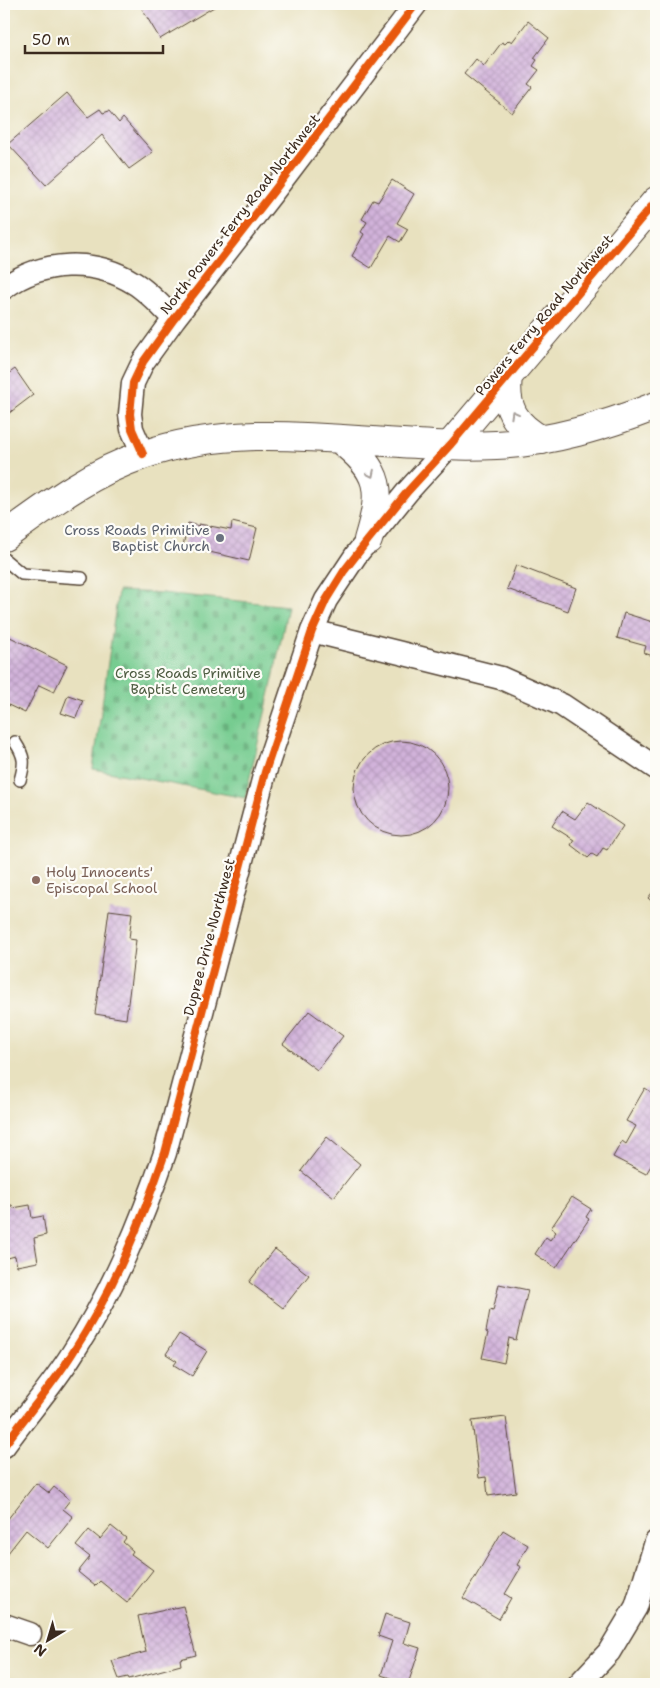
<svg xmlns="http://www.w3.org/2000/svg" width="660" height="1688" viewBox="0 0 660 1688" font-family="'Shantell Sans',sans-serif">
	<style>
		.cemetery { fill: url(#cemetery-stones); stroke: #587b57 }
		.building { fill: url(#building-cross-hatch) }
		.lines { fill: none; stroke-linecap: round; stroke-linejoin: round }
		.service-casing { stroke: #554536; stroke-width: 14 }
		.minor-casing { stroke: #554536; stroke-width: 25 }
		.tertiary-casing { stroke: #554536; stroke-width: 30 }
		.service { stroke: #fff; stroke-width: 11 }
		.minor { stroke: #fff; stroke-width: 22 }
		.tertiary { stroke: #fff; stroke-width: 28 }
		.cycleway-casing { stroke: #fdfcf7; stroke-width: 11 }
		.cycleway { stroke: #e8590c; stroke-width: 8 }
		.oneway { stroke: #a79f9a }
		.worship-dot { fill: #6b7280; stroke: #fdfcf7; stroke-width: 2 }
		.education-dot { fill: #8d6e63; stroke: #fdfcf7; stroke-width: 2 }
		.labels { text-anchor: middle; dominant-baseline: central; stroke-width: 4.5; stroke-linejoin: round; paint-order: stroke }
		.street-label { font-size: 14px; fill: #3b2a1e; stroke: #fdfcf7 }
		.worship-label { font-size: 14px; fill: #5b616d; stroke: #fdfcf7; text-anchor: end }
		.park-label { font-size: 14px; fill: #4d5b40; stroke: #fdfcf7 }
		.education-label { font-size: 14px; fill: #785e54; stroke: #fdfcf7; text-anchor: start }
	</style>
	<defs>
		<pattern id="cemetery-stones" width="16" height="16" patternUnits="userSpaceOnUse" patternTransform="scale(1.25)"><rect width="16" height="16" fill="#76cc90"/><path d="M2 7V4a2 2 0 0 1 4 0v3zM10 15v-3a2 2 0 0 1 4 0v3z" fill="#67af7c"/></pattern>
		<pattern id="building-cross-hatch" width="8" height="8" patternUnits="userSpaceOnUse" patternTransform="scale(1.25)"><rect width="8" height="8" fill="#d1b2da"/><path d="M0 0l8 8M0 8l8-8" fill="none" stroke="#b499bb"/></pattern>
	</defs>
	<rect width="100%" height="100%" fill="#fdfcf7"/>
	<filter id="ink" filterUnits="userSpaceOnUse"><feTurbulence type="fractalNoise" baseFrequency=".02" numOctaves="2"/><feDisplacementMap in="SourceGraphic" scale="10" xChannelSelector="R" yChannelSelector="G"/><feConvolveMatrix kernelMatrix="1 2 1 2 8 2 1 2 1" color-interpolation-filters="sRGB"/></filter>
	<filter id="wash" filterUnits="userSpaceOnUse"><feTurbulence type="fractalNoise" baseFrequency=".0096" numOctaves="4" result="noise"/><feDisplacementMap in="SourceGraphic" scale="20" xChannelSelector="R" yChannelSelector="G"/><feGaussianBlur stdDeviation="1.12" result="paint"/><feColorMatrix in="noise" values="0 0 0 0 0 0 0 0 0 0 0 0 0 0 0 0 0 1.4 0 .05"/><feComposite in="paint" operator="in"/></filter>
	<g filter="url(#wash)">
		<rect width="100%" height="100%" fill="#e8e1bf"/>
		<path class="cemetery" d="M118,591l44,2 126,13 -15,73 -28,119 -152,-29z"/>
		<g id="blocks">
			<path class="building" d="M151,4h68l-59,35 -18,-30z
				M528,21l21,17 -15,20 3,2 -4,6 6,4 -11,14 4,3 -20,26 -48,-39 12,-15 8,7 18,-24 3,2 4,-4 3,2z
				M67,93l21,24 12,-8 3,4 6,-2 10,12 4,-5 30,34 -24,17 -27,-34 -56,50 -38,-41z
				M392,180l22,14 -17,29 11,6 -8,13 -10,-6 -19,32 -19,-12 12,-22 -3,-2 6,-10 -5,-3 11,-19 5,2z
				M15,369l18,26 -29,22v-40z
				M232,522l25,6 -8,33 -66,-15 5,-23 11,3v-2l32,6z
				M516,565l60,23 -8,23 -61,-22z
				M624,613l32,10v34l-12,-4 2,-7 -29,-8z
				M6,635l61,30 -13,27 -15,-7 -14,28 -21,-10v-16l4,-9 -4,-3v-35z
				M68,695l15,5 -7,18 -15,-5z
				M354 788a47 47 0 1 1 94 0a47 47 0 1 1-94 0Z
				M588,802l35,24 -16,24 -4,-2 -6,9 -5,-3 -4,4 -17,-13 3,-5 -22,-14 10,-15 13,8z
				M656,888v17l-8,-7z
				M109,910l23,3 -3,26 7,1 -10,79 -31,-5z
				M309,1011l34,25 -26,34 -34,-26z
				M645,1088l11,7v55l-4,7 3,2 -9,15 -33,-17 9,-16 4,3 10,-18 -10,-5z
				M327,1137l33,27 -26,33 -33,-26z
				M572,1197l19,12 -5,8 3,2 -33,49 -21,-14 11,-17 4,3 6,-8 -5,-4z
				M12,1205l1,3 17,-3 2,13 11,-2 3,19 -12,3 4,24 -21,4 -2,-10 -11,3v-53z
				M275,1249l34,26 -26,33 -34,-26z
				M499,1284l29,6 -12,50 -7,-2 -5,25 -22,-5 6,-25 -2,-1 4,-22 3,1z
				M179,1334l28,17 -15,25 -18,-11 3,-4 -11,-7z
				M506,1417l10,75 -28,4 -2,-19 -7,1 -7,-57z
				M36,1483l13,10 5,-6 16,13 -7,9 10,8 -25,31 -22,-18 -22,28v-41l3,3z
				M111,1526l15,12 -3,4 10,9 -2,3 22,16 -26,33 -27,-22 -5,5 -17,-14 12,-15 -14,-11 13,-16 11,9z
				M503,1530l25,15 -11,20 4,2 -16,27 6,4 -12,21 -36,-21z
				M183,1606l13,49 -16,4 1,6 -52,14 -1,-2 -9,2 -7,-18 34,-9 -8,-36z
				M385,1614l25,8 -6,21 16,5 -12,36 -27,-9 11,-34 -14,-5z"/>
		</g>
	</g>
	<g filter="url(#ink)">
		<use href="#blocks" fill-opacity="0" stroke="#554536" stroke-width="1"/>
		<g class="lines">
			<g class="service-casing">
				<path id="service" d="M4,559l18,15 60,4
					M15,742c10,15 10,21 5,38"/>
			</g>
			<g class="minor-casing">
				<path id="minor" d="M4,288c38,-28 90,-30 130,-5 15,9 28,24 40,36
					M143,454l-11,-25 -2,-15 3,-31 10,-21 31,-43 99,-127 143,-188
					M312,631l189,47 61,27 94,63
					M4,1446c22,-31 48,-60 68,-92 41,-63 69,-131 93,-201l100,-381 47,-141 14,-31 30,-45 52,-64 43,-47
					M4,1625l26,9
					M579,1684l30,-32 27,-45 20,-65"/>
			</g>
			<g class="tertiary-casing">
				<path id="tertiary" d="M508,377c-4,31 7,48 34,63
					M339,439c43,33 44,51 29,101
					M451,444l205,-243
					M4,537c44,-32 86,-64 139,-82 114,-40 235,-4 353,-10 56,-3 108,-19 160,-39"/>
			</g>
			<use href="#service" class="service"/>
			<use href="#minor" class="minor"/>
			<use href="#tertiary" class="tertiary"/>
			<g class="cycleway-casing">
				<path id="cycleway" d="M143,454l-11,-25 -2,-15 3,-31 10,-21 31,-43 99,-127 143,-188
					M4,1446c22,-31 48,-60 68,-92 41,-63 69,-131 93,-201l100,-381 47,-141 14,-31 18,-29 24,-31 40,-49 43,-47 205,-243"/>
			</g>
			<use href="#cycleway" class="cycleway"/>
		</g>
		<defs><path id="oneway-chevron" d="M-2-3.5L2.5 0L-2 3.5" fill="none" stroke-width="1.6" stroke-linecap="round" stroke-linejoin="round" transform="scale(1.25)"/></defs>
		<g class="oneway">
			<use href="#oneway-chevron" transform="translate(514 414) rotate(-119)"/>
			<use href="#oneway-chevron" transform="translate(371 474) rotate(64)"/>
		</g>
	</g>
	<circle class="worship-dot" cx="220" cy="538" r="5"/>
	<circle class="education-dot" cx="36" cy="880" r="5"/>
	<g class="labels">
		<g class="street-label">
			<text transform="translate(240 214) rotate(-52)">North Powers Ferry Road Northwest</text>
			<text transform="translate(544 315) rotate(-50)">Powers Ferry Road Northwest</text>
			<text transform="translate(209 937) rotate(-75)">Dupree Drive Northwest</text>
		</g>
		<g class="worship-label">
			<text x="210" y="530">Cross Roads Primitive<tspan x="210" dy="16">Baptist Church</tspan></text>
		</g>
		<g class="park-label">
			<text x="188" y="673">Cross Roads Primitive<tspan x="188" dy="16">Baptist Cemetery</tspan></text>
		</g>
		<g class="education-label">
			<text x="46" y="872">Holy Innocents'<tspan x="46" dy="16">Episcopal School</tspan></text>
		</g>
	</g>
	<rect width="660" height="1688" fill="none" stroke="#fdfcf7" stroke-width="20"/>
	<g transform="translate(48 1640) rotate(218)" stroke="#fdfcf7" stroke-width="4" paint-order="stroke">
	<path d="M0-4L9 19L0 12L-9 19Z" fill="#3b2a1e"/>
	<text y="-8" font-size="14" font-weight="bold" text-anchor="middle" fill="#3b2a1e">N</text>
	</g>
	<path d="M25 45v8h138v-8" fill="none" stroke="#3b2a1e" stroke-width="2.5"/>
	<text x="32" y="45" font-size="15" fill="#3b2a1e" stroke="#fdfcf7" stroke-width="4" paint-order="stroke">50 m</text>
</svg>
